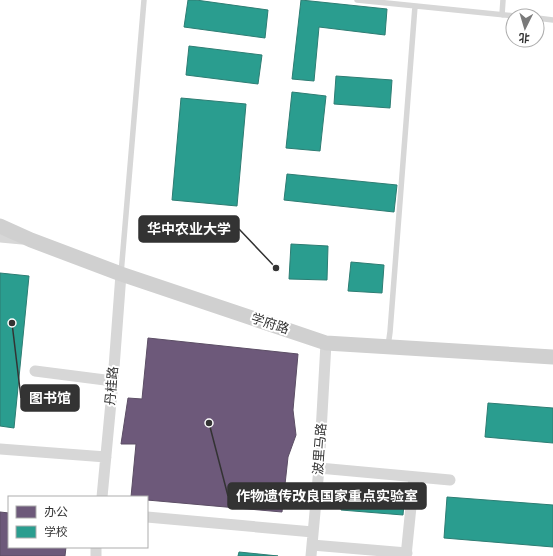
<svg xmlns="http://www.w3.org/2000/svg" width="553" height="556" viewBox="0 0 553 556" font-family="'Sofia Sans Condensed','Noto Sans SC',sans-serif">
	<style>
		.offices { fill: #6d597a; stroke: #5c4e65 }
		.schools { fill: #2a9d8f; stroke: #2d7d73 }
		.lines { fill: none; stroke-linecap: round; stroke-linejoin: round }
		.lane { stroke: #d7d7d7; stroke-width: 5.5 }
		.street { stroke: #d7d7d7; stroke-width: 11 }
		.secondary { stroke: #d0d0d0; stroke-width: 15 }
		.labels { text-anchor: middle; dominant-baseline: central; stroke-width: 4; stroke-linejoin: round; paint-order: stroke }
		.street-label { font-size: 13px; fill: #333; stroke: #fff }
		.leader { fill: none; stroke: #333; stroke-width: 1.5 }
		.callout-dot { fill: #333; stroke: #fff; stroke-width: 1.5 }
		.callout { fill: #333; stroke: #333; stroke-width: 1.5 }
		.callout-label { font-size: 14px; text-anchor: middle; font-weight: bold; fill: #fff }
	</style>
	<rect width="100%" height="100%" fill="#fff"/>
	<path class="offices" d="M148,338l150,16 -5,56 3,25 -8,22 -6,55 -135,-12v-3h-16l5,-53h-15l7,-46 14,1z
		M0,512l9,1v34h57l-1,9h-65z"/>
	<path class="schools" d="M188,0h8l72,10 -3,28 -81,-11z
		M301,0l86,9 -2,26 -66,-8 -5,54 -22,-2z
		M189,46l73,9 -4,29 -72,-9z
		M336,76l56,4 -2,28 -56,-4z
		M292,92l34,4 -6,55 -34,-3z
		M181,98l65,6 -9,102 -65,-6z
		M287,174l110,11 -3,27 -110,-12z
		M291,244l37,2 -1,34 -38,-1z
		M351,262l33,3 -2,28 -34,-2z
		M0,273l29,3 -15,152 -14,-2z
		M488,403l65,5v35l-68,-6z
		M343,487l62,6 -2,22 -62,-5z
		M447,497l106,8v42l-109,-9z
		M239,552l39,4h-40z"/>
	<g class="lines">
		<path class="lane" d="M357,0l158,16
			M502,15l1,-15
			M537,18l16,2
			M121,274l23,-274
			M388,346l2,-14 25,-326"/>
		<path class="street" d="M0,237l22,2
			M35,371l78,10
			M0,449l106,8
			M319,468l131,12
			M102,497l11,-116 8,-107
			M147,517l166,15
			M312,545l95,8
			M96,556v-9
			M311,556l8,-88 7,-125
			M406,556l8,-79"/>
		<path class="secondary" d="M0,226l31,14 90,34 205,69 227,14"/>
	</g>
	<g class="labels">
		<g class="street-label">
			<text transform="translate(270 324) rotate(18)">学府路</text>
			<text transform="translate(112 386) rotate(-85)">丹桂路</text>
			<text transform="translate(320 449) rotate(-86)">波里马路</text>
		</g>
	</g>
	<path class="leader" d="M276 268L239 229M12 323L21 398M209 423L228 496"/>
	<g class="callout-dot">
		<circle cx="276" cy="268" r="4"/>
		<circle cx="12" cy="323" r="4"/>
		<circle cx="209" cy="423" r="4"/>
	</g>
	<g class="callout">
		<rect x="139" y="216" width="100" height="26" rx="4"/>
		<rect x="21" y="385" width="58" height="26" rx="4"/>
		<rect x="228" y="483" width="198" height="26" rx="4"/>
	</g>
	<g class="callout-label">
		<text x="189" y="234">华中农业大学</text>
		<text x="50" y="403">图书馆</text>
		<text x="327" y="501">作物遗传改良国家重点实验室</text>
	</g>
	<rect x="8" y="496" width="140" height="52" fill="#ffffff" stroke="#adadad"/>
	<rect x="16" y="506" width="20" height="12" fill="#6d597a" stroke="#adadad"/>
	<text x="44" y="516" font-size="12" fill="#333333">办公</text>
	<rect x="16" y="526" width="20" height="12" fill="#2a9d8f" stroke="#adadad"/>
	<text x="44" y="536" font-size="12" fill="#333333">学校</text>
	<g transform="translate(525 28) rotate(185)"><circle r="19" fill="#ffffff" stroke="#adadad"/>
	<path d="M0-3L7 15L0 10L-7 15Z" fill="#7a7a7a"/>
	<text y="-6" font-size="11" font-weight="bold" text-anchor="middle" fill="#333333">北</text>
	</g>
</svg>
